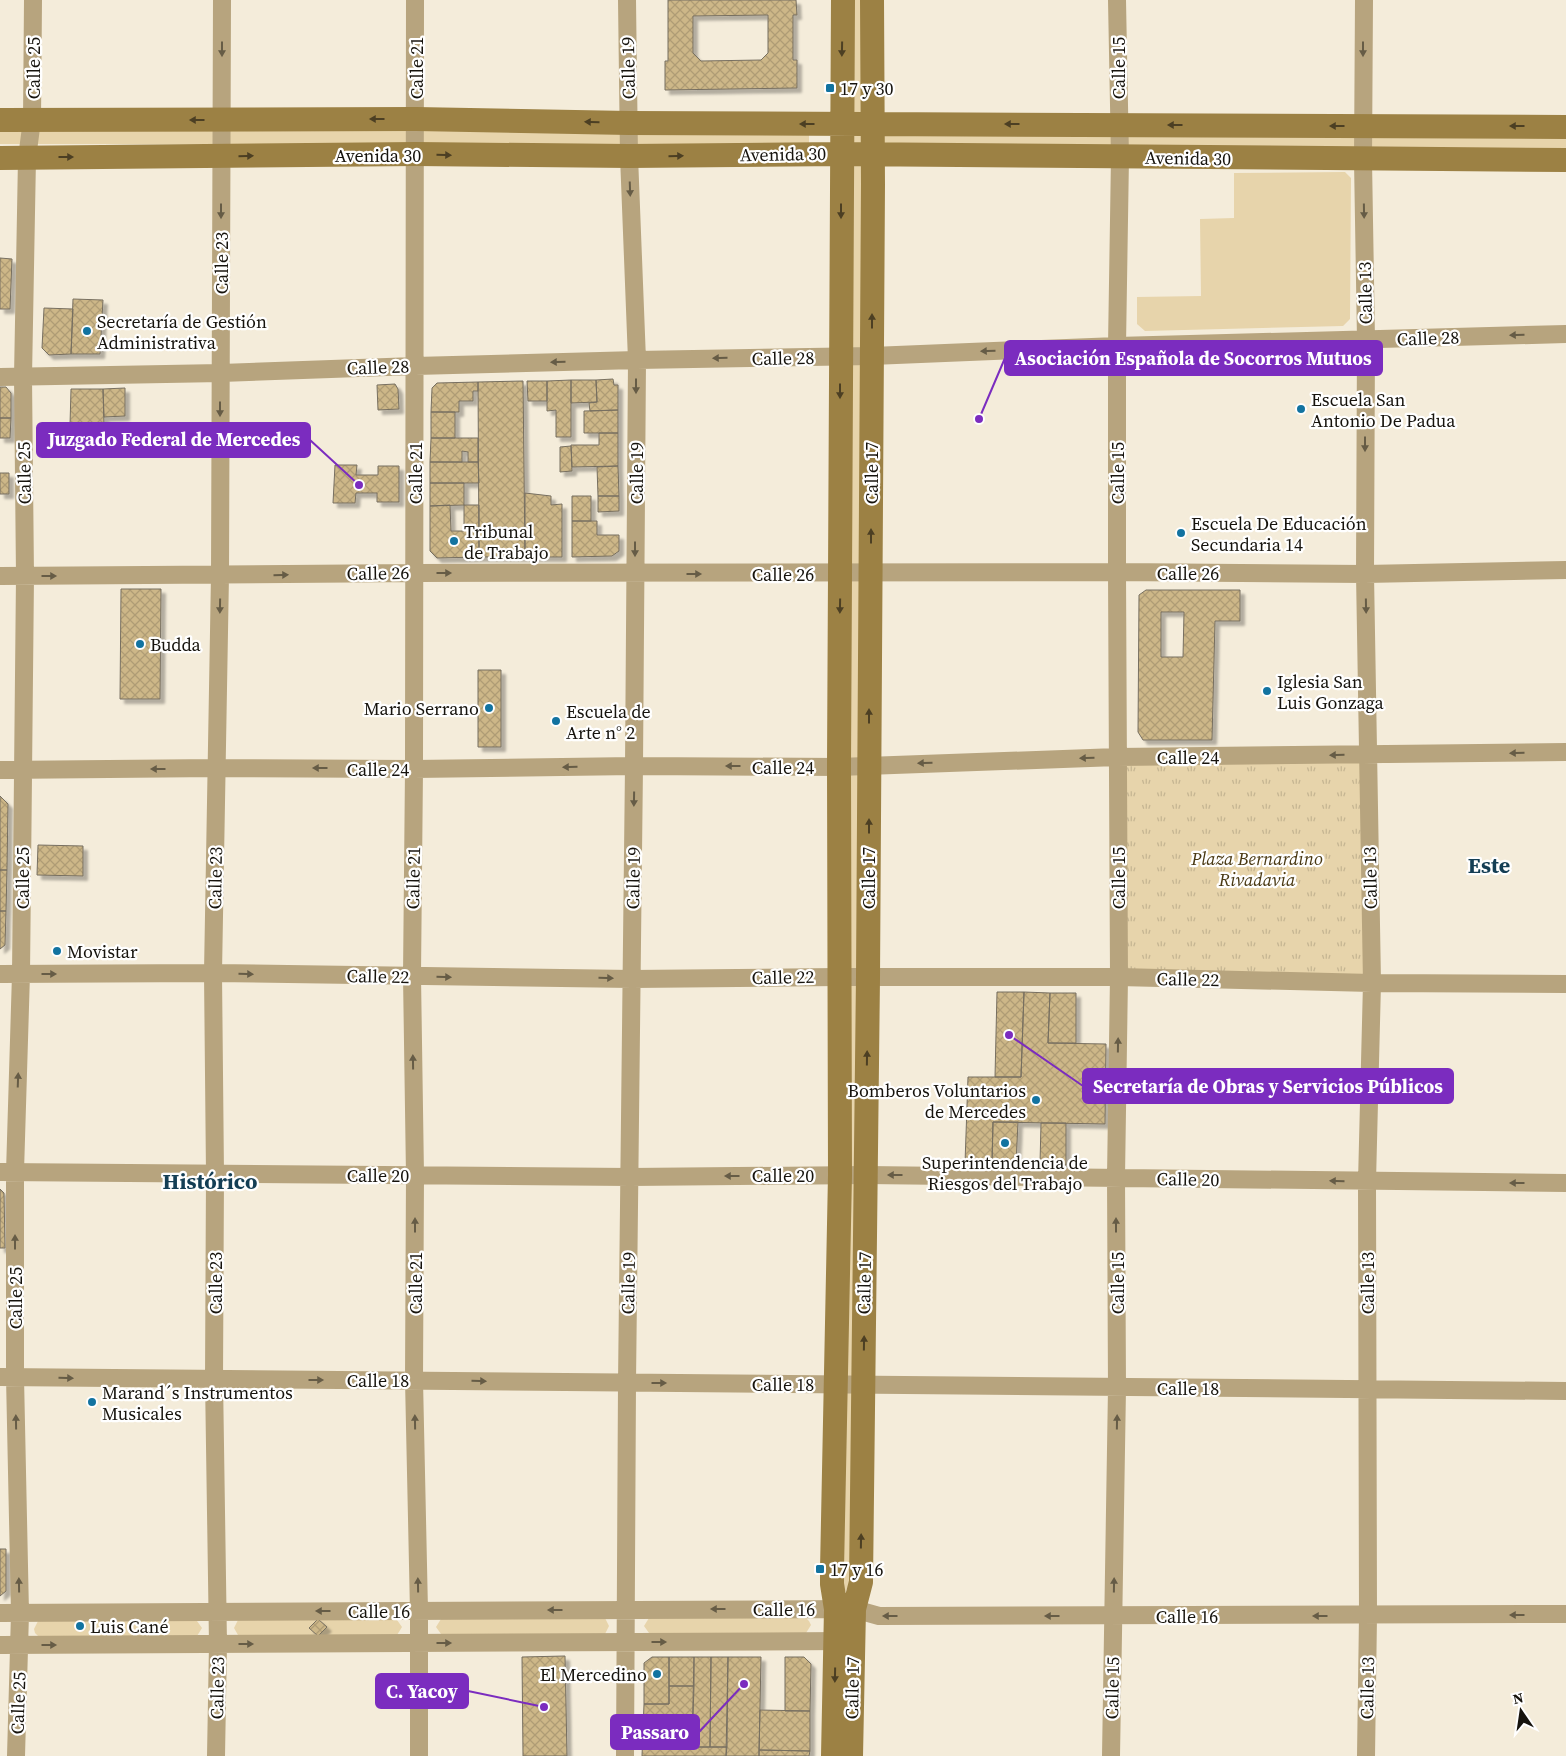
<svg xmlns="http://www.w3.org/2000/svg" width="1566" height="1756" viewBox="0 0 1566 1756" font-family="'Source Serif 4',serif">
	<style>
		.green { fill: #e7d4ab }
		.park { fill: url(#park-tufts) }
		.building { fill: url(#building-cross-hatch); stroke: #776f60; fill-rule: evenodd; filter: url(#shadow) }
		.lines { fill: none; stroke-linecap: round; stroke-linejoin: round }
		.minor { stroke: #b7a47e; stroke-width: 18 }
		.secondary { stroke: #9c8144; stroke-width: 24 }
		.oneway { fill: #665c46 }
		.oneway2 { fill: #4c3f23 }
		.poi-dot { fill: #1273a0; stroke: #fff; stroke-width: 2 }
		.labels { text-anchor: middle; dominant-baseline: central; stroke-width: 4.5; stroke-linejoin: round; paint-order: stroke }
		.street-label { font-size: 18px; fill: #16130d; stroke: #fff }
		.poi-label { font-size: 18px; fill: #16130d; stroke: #fff; text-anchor: start }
		.park-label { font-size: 18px; font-style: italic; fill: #493812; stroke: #fff }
		.district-label { font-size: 22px; font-weight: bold; fill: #143e54; stroke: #fff }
		.leader { fill: none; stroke: #7b2cbf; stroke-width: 2 }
		.callout-dot { fill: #7b2cbf; stroke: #fff; stroke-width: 2 }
		.callout { fill: #7b2cbf; stroke: #7b2cbf; stroke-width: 2 }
		.callout-label { font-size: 19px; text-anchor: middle; font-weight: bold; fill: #fff }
	</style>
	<defs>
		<pattern id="park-tufts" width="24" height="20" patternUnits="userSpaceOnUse" patternTransform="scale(1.25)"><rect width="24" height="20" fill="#e7d4ab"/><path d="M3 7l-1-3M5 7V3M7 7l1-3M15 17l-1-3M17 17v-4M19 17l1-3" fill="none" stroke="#c5b592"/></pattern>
		<pattern id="building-cross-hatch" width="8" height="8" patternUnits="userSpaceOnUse" patternTransform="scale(1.25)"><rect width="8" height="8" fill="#cdb788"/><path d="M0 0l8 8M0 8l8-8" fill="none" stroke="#af9c74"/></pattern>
		<filter id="shadow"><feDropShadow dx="4.5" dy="4.5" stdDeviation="1" flood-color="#0004"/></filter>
	</defs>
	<rect width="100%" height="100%" fill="#f4ecda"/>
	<path class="green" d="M844,0h26l-16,1575 -12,23z
		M1566,127v21l-683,1v-20z
		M0,128l809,3v14l-809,-1z
		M1345,172l6,6 -1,141 -7,7 -198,5 -8,-7v-27l64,-1 -1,-77 34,-1v-45z
		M605,1618l4,8 -4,8h-164l-5,-7 5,-8z
		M649,1618h157l3,3 2,4 -5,8h-157l-5,-7z
		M238,1620h159l5,7 -5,8h-159l-4,-7z
		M38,1621h159l5,7 -5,8 -158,1 -4,-4 -1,-4z"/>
	<path class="park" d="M1368,755l4,228 -253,-6 -2,-220z"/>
	<path class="building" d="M668,0h128l1,15h-4v45h4v28l-132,2v-29h3zM768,15v38l-7,7 -60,1 -8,-8v-37z
		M0,258l12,1 -2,50h-10z
		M73,299l30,1 -3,54h-29z
		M44,308l29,1 -2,45 -22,1 -7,-7z
		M613,379l1,6h4v25l-28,1 -1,-8 8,-1 -1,-22z
		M571,380v57h-15v-27l-9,1v-30z
		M571,380h25l1,22 -26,1z
		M523,381l2,176h-46l-1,-175z
		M527,381h20v20h-19z
		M478,382v9h-5v10h-14v11h-28l1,-24 5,-5z
		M395,384l3,5 1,20 -21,1 -1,-25z
		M0,387h6l5,6v25h-11z
		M125,388v28l-21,1 -1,-28z
		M71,389h32l1,36h-34z
		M618,410v23h-34v-22z
		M431,412h24v26h-24z
		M0,418h11l-1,20h-10z
		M599,433h19v33l-46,1 -1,-22h28z
		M431,438h47v24h-10v-10l-6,-1v11h-32z
		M571,446l1,25 -12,1v-25z
		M430,462h48l1,21h-49z
		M335,465h22l-1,10h22v-9h21v36h-22v-9h-21l-1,10h-22z
		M618,466l1,30h-21l-1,-29z
		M0,473h9v21h-9z
		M430,483h34v22l-34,1z
		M525,493l26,3v9l11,-1v53h-37z
		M572,496h19v25h-19z
		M598,496h21v15l-21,1z
		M450,505l1,26h13v-26h15v52l-42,1 -7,-7v-45z
		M572,521h25v14h22v16l-7,5 -40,1z
		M121,589h40l-1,110h-40z
		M1146,590h94v31h-25l-3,119h-69l-5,-8 1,-137zM1161,612h23l-1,45h-22z
		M478,670h23v77h-23z
		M0,796l8,8 -1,66h-7z
		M38,845l45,1v30l-46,-1z
		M0,870h7l-1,41h-6z
		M0,911h6l-1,34 -5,4z
		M997,992h27l-3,85h-26z
		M1024,992l26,1 -2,50 58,1 -1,80 -112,-2 -1,41h-27l3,-86h53z
		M1050,993h26v50h-28z
		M993,1122h25l-2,42 -24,-1z
		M1041,1123h25v42l-26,-1z
		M0,1189l4,4 1,55h-5z
		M0,1549h6v42l-6,5z
		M318,1619l9,8 -9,9 -9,-8z
		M565,1656l2,100h-44l-1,-99z
		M652,1657h17v47h-25v-41z
		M669,1657h25v29h-25z
		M694,1657h17l-1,90h-18z
		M711,1657h17l-1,90h-17z
		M728,1657h33l-2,99h-33z
		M785,1657h19l7,7 -1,47h-25z
		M669,1686h25l-2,61h35l-1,9h-84l2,-52h25z
		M760,1710l50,1v40l-51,-1z
		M759,1750l51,1 -1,5h-50z"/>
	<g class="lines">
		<path class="minor" d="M415,0l-1,769 -2,207 3,199 -1,205 5,231v145
			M1364,0l-1,160 3,180 -1,234 7,409 -5,199 1,434 -2,140
			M0,377l221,-4 194,-7 222,-6 235,-4 245,-10 449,-12
			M0,576l415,-3 702,-1 248,2 201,-4
			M0,770l217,-2 197,1 220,-3 205,1 278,-10 449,-5
			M0,974l213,-1 419,6 207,-2h280l253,6 194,1
			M0,1172l630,5 236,-2 700,8
			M0,1377l1566,14
			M0,1613l854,-4 25,7 687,-2
			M0,1645l847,-4
			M16,1756l4,-143 -5,-236v-205l6,-198 4,-398 -2,-199 4,-219 5,-38 1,-120
			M216,1756l2,-112 -4,-265 1,-205 -2,-201 7,-398 2,-575
			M625,1756l2,-373 7,-617 3,-406 -8,-204 -2,-156
			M1111,1756l6,-368 -1,-211 3,-200 -2,-405v-226l3,-189 -3,-157"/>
		<path class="secondary" d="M0,120l416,-1 213,4 937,4
			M0,158l416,-4 213,2 212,-2 725,6
			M833,1756l3,-147 -4,-25v-14l8,-395 -1,-408 4,-767
			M851,1756l3,-147 7,-27 7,-605 5,-793 -1,-184"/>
	</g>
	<defs><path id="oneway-solid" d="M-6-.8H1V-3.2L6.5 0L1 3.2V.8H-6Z" transform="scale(1.25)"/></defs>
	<g class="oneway">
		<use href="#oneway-solid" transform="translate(222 49) rotate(90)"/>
		<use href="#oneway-solid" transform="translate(1363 49) rotate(90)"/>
		<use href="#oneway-solid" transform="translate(630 189) rotate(88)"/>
		<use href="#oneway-solid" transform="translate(221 211) rotate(90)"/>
		<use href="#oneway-solid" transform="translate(1364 211) rotate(89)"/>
		<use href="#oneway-solid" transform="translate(1517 335) rotate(178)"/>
		<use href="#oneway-solid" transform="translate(988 351) rotate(178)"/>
		<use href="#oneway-solid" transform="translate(720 358) rotate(179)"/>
		<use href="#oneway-solid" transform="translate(558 362) rotate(179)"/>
		<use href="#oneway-solid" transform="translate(636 386) rotate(90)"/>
		<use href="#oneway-solid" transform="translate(220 409) rotate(90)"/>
		<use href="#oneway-solid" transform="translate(1365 444) rotate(90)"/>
		<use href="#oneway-solid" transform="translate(635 549) rotate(90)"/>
		<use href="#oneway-solid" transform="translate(444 573)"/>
		<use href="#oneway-solid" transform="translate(694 574)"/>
		<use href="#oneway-solid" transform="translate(281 575) rotate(-1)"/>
		<use href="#oneway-solid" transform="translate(49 576)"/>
		<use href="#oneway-solid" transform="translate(220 606) rotate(91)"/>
		<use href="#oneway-solid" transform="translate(1366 606) rotate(89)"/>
		<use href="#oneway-solid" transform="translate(1517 753) rotate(179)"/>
		<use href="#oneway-solid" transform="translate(1337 755) rotate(179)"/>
		<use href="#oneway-solid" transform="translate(1087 758) rotate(178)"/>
		<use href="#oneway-solid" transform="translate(925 763) rotate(178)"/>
		<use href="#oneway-solid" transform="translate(733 766) rotate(-180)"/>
		<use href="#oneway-solid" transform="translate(570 767) rotate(179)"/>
		<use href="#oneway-solid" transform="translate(320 768) rotate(-180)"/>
		<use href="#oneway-solid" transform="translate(158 769) rotate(180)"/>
		<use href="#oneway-solid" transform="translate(634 799) rotate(91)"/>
		<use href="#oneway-solid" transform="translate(49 974)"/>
		<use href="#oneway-solid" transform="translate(246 974) rotate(1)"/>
		<use href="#oneway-solid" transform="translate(444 977) rotate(1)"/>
		<use href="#oneway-solid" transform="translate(606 978) rotate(1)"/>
		<use href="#oneway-solid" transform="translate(1118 1045) rotate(-89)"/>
		<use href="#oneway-solid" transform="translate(413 1062) rotate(-91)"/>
		<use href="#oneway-solid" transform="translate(18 1080) rotate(-88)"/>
		<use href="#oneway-solid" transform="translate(895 1175) rotate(-180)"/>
		<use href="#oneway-solid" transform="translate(732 1176) rotate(180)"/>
		<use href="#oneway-solid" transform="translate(1337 1181) rotate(-179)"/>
		<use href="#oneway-solid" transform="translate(1517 1183) rotate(-180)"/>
		<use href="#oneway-solid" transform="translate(415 1225) rotate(-90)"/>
		<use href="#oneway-solid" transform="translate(1116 1225) rotate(-90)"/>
		<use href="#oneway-solid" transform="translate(15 1242) rotate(-90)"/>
		<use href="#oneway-solid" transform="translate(66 1378) rotate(1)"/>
		<use href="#oneway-solid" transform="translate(316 1380)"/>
		<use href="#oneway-solid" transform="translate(479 1381) rotate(1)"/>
		<use href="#oneway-solid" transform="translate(659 1383)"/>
		<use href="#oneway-solid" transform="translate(16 1422) rotate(-91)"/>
		<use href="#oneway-solid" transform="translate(415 1422) rotate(-91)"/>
		<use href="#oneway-solid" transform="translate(1117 1422) rotate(-89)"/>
		<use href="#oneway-solid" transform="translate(19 1585) rotate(-91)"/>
		<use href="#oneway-solid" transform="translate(418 1585) rotate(-91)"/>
		<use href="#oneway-solid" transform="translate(1114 1585) rotate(-89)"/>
		<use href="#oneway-solid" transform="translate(718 1609) rotate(180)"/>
		<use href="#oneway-solid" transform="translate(555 1610) rotate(180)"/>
		<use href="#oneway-solid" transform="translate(323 1611) rotate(180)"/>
		<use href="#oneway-solid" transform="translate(1517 1615) rotate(180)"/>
		<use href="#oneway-solid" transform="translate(890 1616) rotate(180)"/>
		<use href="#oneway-solid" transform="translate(1052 1616) rotate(180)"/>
		<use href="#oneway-solid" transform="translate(1320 1616) rotate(180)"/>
		<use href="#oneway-solid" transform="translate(659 1642)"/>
		<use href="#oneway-solid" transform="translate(444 1643)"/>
		<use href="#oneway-solid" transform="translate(246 1644)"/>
		<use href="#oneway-solid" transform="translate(49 1645)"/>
	</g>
	<g class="oneway2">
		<use href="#oneway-solid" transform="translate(842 49) rotate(91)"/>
		<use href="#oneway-solid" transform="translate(377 119) rotate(180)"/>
		<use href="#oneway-solid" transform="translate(197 120) rotate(180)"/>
		<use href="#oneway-solid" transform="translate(592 122) rotate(-179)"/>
		<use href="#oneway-solid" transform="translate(807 124) rotate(-180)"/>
		<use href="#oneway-solid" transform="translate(1012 124) rotate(-180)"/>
		<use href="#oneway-solid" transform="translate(1175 125) rotate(-180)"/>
		<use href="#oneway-solid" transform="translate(1337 126) rotate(-180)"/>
		<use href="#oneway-solid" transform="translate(1517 126) rotate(-180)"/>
		<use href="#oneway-solid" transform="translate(444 155) rotate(1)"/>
		<use href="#oneway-solid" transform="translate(246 156) rotate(-1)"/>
		<use href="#oneway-solid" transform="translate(676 156) rotate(-1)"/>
		<use href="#oneway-solid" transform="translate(66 157)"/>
		<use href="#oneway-solid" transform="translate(841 211) rotate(90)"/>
		<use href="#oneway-solid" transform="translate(872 321) rotate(-90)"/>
		<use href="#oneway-solid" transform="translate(840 391) rotate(90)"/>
		<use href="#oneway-solid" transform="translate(871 536) rotate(-90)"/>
		<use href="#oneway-solid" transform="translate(840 606) rotate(91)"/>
		<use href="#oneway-solid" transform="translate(869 716) rotate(-90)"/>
		<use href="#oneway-solid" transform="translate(869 826) rotate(-90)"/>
		<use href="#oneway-solid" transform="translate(867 1058) rotate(-89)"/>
		<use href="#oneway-solid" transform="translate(864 1343) rotate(-89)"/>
		<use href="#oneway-solid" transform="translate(861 1541) rotate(-89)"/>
		<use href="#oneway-solid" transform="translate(835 1675) rotate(91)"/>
	</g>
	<g class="poi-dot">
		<rect x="825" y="83" width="10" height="10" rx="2.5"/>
		<circle cx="87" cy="331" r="5"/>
		<circle cx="1301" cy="409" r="5"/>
		<circle cx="1181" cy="533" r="5"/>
		<circle cx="454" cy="541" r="5"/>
		<circle cx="140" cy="644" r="5"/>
		<circle cx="1267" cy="691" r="5"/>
		<circle cx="489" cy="708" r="5"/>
		<circle cx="556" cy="721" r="5"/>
		<circle cx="57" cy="951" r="5"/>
		<circle cx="1036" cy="1100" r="5"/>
		<circle cx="1005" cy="1143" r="5"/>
		<circle cx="92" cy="1402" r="5"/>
		<rect x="815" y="1564" width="10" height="10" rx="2.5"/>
		<circle cx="80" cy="1626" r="5"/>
		<circle cx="657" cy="1674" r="5"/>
	</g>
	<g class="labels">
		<g class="street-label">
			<text transform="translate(33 68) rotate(-90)">Calle 25</text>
			<text transform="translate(416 68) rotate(-90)">Calle 21</text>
			<text transform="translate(628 68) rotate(-91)">Calle 19</text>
			<text transform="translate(1118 68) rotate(-90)">Calle 15</text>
			<text transform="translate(783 154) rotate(-1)">Avenida 30</text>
			<text x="378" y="155">Avenida 30</text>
			<text transform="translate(1188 158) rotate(1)">Avenida 30</text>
			<text transform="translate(221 263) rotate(-90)">Calle 23</text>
			<text transform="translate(1365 293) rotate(-91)">Calle 13</text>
			<text transform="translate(1428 338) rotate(-2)">Calle 28</text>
			<text transform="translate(783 358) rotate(-1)">Calle 28</text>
			<text transform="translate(378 367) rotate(-2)">Calle 28</text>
			<text transform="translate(24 473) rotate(-91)">Calle 25</text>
			<text transform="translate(415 473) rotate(-90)">Calle 21</text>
			<text transform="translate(636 473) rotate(-90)">Calle 19</text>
			<text transform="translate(871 473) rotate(-90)">Calle 17</text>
			<text transform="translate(1117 473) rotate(-90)">Calle 15</text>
			<text transform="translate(378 573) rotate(-1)">Calle 26</text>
			<text x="1188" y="573">Calle 26</text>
			<text x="783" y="574">Calle 26</text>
			<text x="1188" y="757">Calle 24</text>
			<text x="783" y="767">Calle 24</text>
			<text x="378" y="769">Calle 24</text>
			<text transform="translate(22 878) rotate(-90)">Calle 25</text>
			<text transform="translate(215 878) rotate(-89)">Calle 23</text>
			<text transform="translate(413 878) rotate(-89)">Calle 21</text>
			<text transform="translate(633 878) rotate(-89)">Calle 19</text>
			<text transform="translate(868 878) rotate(-90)">Calle 17</text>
			<text transform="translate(1118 878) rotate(-90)">Calle 15</text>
			<text transform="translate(1370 878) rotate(-91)">Calle 13</text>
			<text transform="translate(378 976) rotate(1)">Calle 22</text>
			<text transform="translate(783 977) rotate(-1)">Calle 22</text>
			<text transform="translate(1188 979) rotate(1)">Calle 22</text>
			<text x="378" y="1175">Calle 20</text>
			<text x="783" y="1175">Calle 20</text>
			<text transform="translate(1188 1179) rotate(1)">Calle 20</text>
			<text transform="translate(215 1283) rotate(-90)">Calle 23</text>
			<text transform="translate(415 1283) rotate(-90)">Calle 21</text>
			<text transform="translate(628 1283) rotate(-89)">Calle 19</text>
			<text transform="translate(864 1283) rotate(-89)">Calle 17</text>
			<text transform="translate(1117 1283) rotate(-90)">Calle 15</text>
			<text transform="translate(1367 1283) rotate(-90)">Calle 13</text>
			<text transform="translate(15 1298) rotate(-90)">Calle 25</text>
			<text x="378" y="1380">Calle 18</text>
			<text x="783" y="1384">Calle 18</text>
			<text x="1188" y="1388">Calle 18</text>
			<text x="784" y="1609">Calle 16</text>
			<text x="379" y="1611">Calle 16</text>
			<text x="1187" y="1616">Calle 16</text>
			<text transform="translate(217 1688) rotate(-89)">Calle 23</text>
			<text transform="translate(852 1688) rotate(-89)">Calle 17</text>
			<text transform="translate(1112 1688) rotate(-89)">Calle 15</text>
			<text transform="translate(1367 1688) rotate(-89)">Calle 13</text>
			<text transform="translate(18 1703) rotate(-88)">Calle 25</text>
		</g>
		<g class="poi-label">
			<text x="840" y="88">17 y 30</text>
			<text x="97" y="321">Secretaría de Gestión<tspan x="97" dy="21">Administrativa</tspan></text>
			<text x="1311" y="399">Escuela San<tspan x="1311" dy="21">Antonio De Padua</tspan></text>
			<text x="1191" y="523">Escuela De Educación<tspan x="1191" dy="21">Secundaria 14</tspan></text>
			<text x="464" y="531">Tribunal<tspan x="464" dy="21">de Trabajo</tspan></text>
			<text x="150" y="644">Budda</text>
			<text x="1277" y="681">Iglesia San<tspan x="1277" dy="21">Luis Gonzaga</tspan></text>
			<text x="479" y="708" text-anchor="end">Mario Serrano</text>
			<text x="566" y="711">Escuela de<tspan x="566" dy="21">Arte n° 2</tspan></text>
			<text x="67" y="951">Movistar</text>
			<text x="1026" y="1090" text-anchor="end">Bomberos Voluntarios<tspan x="1026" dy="21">de Mercedes</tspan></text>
			<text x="1005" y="1162" text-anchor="middle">Superintendencia de<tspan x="1005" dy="21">Riesgos del Trabajo</tspan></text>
			<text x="102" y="1392">Marand´s Instrumentos<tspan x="102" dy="21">Musicales</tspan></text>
			<text x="830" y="1569">17 y 16</text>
			<text x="90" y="1626">Luis Cané</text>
			<text x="647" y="1674" text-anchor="end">El Mercedino</text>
		</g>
		<g class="park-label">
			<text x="1257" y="858">Plaza Bernardino<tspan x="1257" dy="21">Rivadavia</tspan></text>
		</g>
		<g class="district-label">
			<text x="1489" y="865">Este</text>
			<text x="210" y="1181">Histórico</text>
		</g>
	</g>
	<path class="leader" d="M979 419L1005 358M359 485L310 440M1009 1035L1083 1086M544 1707L468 1691M744 1684L699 1732"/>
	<g class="callout-dot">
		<circle cx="979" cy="419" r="5"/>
		<circle cx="359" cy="485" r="5"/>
		<circle cx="1009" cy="1035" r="5"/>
		<circle cx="544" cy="1707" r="5"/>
		<circle cx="744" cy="1684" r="5"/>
	</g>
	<g class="callout">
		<rect x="1005" y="341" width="377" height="34" rx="5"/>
		<rect x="37" y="423" width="273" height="34" rx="5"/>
		<rect x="1083" y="1069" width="370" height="34" rx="5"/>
		<rect x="376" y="1674" width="92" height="34" rx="5"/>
		<rect x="611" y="1715" width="88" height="34" rx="5"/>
	</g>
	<g class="callout-label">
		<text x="1193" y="365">Asociación Española de Socorros Mutuos</text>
		<text x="174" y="446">Juzgado Federal de Mercedes</text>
		<text x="1268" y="1093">Secretaría de Obras y Servicios Públicos</text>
		<text x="422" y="1698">C. Yacoy</text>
		<text x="655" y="1739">Passaro</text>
	</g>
	<g transform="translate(1521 1711) rotate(347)" stroke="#ffffff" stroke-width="4" paint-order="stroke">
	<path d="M0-4L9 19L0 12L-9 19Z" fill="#16130d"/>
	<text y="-8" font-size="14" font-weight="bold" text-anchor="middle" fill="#16130d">N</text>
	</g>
</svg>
